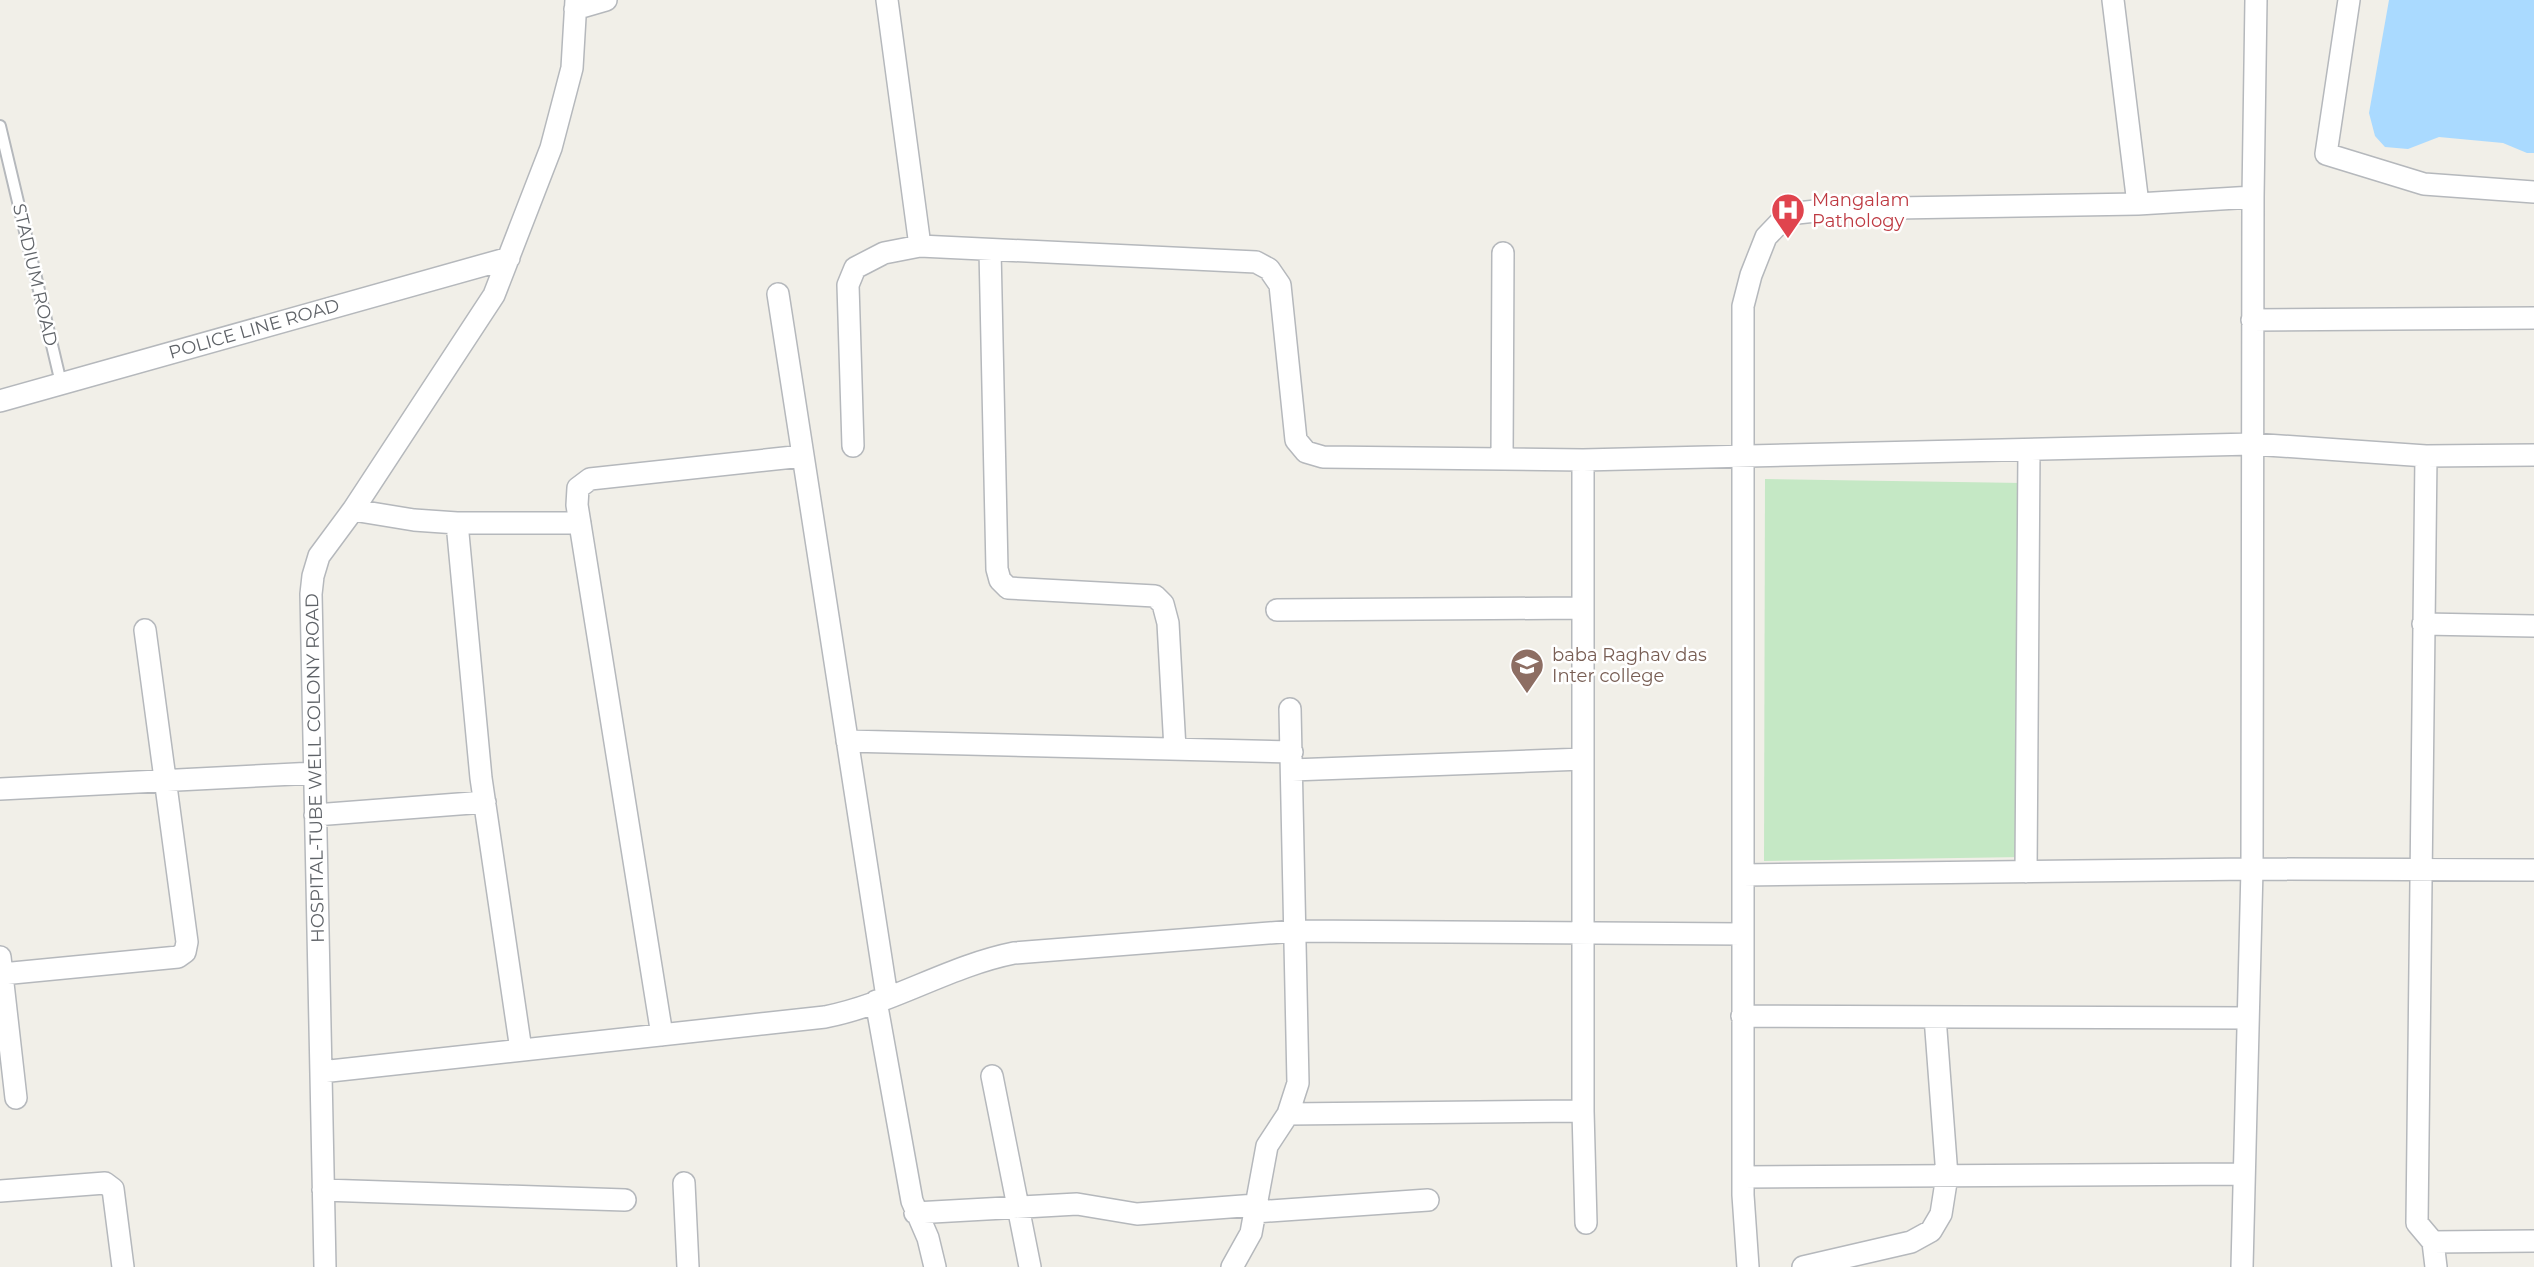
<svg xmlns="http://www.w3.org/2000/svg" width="2534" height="1267" viewBox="0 0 2534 1267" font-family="Montserrat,sans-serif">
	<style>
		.green { fill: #c5e8c5 }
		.water { fill: #aadaff }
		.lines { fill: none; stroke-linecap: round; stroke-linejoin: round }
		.lane-casing { stroke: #b5b8bc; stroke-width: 14 }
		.street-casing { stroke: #b5b8bc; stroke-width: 24 }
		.lane { stroke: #fff; stroke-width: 10 }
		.street { stroke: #fff; stroke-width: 21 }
		.labels { text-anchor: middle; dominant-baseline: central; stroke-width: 5; stroke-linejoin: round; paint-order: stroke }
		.health-label { font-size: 18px; fill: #be3a42; stroke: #fff; text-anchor: start }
		.street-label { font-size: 18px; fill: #5f6368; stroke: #fff }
		.education-label { font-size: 18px; fill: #785e54; stroke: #fff; text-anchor: start }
	</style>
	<rect width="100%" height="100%" fill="#f1efe8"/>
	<path class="green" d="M1765,479l258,4 1,374 -260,4z"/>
	<path class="water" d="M2389,0h145v153h-7l-24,-10 -64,-6 -31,12 -23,-2 -10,-11 -6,-23z"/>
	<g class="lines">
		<g class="lane-casing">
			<path id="lane" d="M0,126l61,257"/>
		</g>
		<g class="street-casing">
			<path id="street" d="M887,0l33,246
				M2113,0l25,204
				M2349,0l-23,154 98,30 110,8
				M575,9l31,-9
				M990,250l7,319 3,11 8,8 147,8 8,8 5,19 7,126
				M778,294l109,703
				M2252,320l282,-2
				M0,401l509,-143
				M853,446l-5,-161 7,-17 29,-15 36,-7 336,16 13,7 11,16 16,155 10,12 17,5 260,3 669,-16 174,12 108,-1
				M2426,456l-9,767 16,19 3,25
				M1502,459l1,-206
				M1583,460v651l3,112
				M353,510l61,10 43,3h123
				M457,523l24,255 40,272
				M1277,610l305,-2
				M2423,624l111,2
				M847,741l445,11
				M1292,770l291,-11
				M0,789l315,-16
				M315,815l170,-13
				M2026,872l3,-422
				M1743,875l509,-6 282,1
				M0,957l16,141
				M2,974l176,-17 7,-5 2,-10 -42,-312
				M876,1001l36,200 16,37 7,29
				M1742,1016l506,2
				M662,1035l-85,-530 1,-17 12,-9 213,-23
				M321,1072l504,-55c66,-13 124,-51 189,-64l281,-22 447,3
				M992,1076l38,191
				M1288,1114l295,-3
				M1743,1177l501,-3
				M684,1183l4,84
				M323,1190l302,10
				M0,1191l105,-8 8,6 10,78
				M1255,1212l173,-12
				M915,1213l162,-9 60,10 119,-9
				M2433,1242l101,-1
				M325,1267l-14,-673 2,-18 6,-20 34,-46 141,-215 57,-147 21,-80 4,-68
				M1232,1267l19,-34 16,-87 21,-32 10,-31 -8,-374
				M1748,1267l-5,-72v-889l8,-31 15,-38 22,-23 46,-5 304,-5 115,-7
				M1803,1267l108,-25 20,-11 10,-17 6,-38 -12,-159
				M2242,1267l10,-398 1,-672 3,-197"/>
		</g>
		<use href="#lane" class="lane"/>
		<use href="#street" class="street"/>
	</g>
	<defs>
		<g id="hospital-pin" transform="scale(1.75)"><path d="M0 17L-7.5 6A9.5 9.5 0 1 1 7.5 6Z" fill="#e0444e" stroke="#fff"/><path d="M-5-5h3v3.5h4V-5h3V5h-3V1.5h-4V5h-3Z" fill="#fff"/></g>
		<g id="university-pin" transform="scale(1.75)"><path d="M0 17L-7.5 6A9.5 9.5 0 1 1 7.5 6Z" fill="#8d6e63" stroke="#fff"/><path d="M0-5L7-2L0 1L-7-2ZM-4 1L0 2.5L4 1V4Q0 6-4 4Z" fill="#fff"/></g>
	</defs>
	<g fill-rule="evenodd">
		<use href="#hospital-pin" x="1788" y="210"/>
		<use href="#university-pin" x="1527" y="665"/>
	</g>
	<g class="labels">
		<g class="health-label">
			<text x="1812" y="200">Mangalam<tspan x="1812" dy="21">Pathology</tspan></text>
		</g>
		<g class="street-label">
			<text transform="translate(35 275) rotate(77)">STADIUM ROAD</text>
			<text transform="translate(254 329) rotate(-16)">POLICE LINE ROAD</text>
			<text transform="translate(315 768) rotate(-91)">HOSPITAL-TUBE WELL COLONY ROAD</text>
		</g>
		<g class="education-label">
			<text x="1552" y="655">baba Raghav das<tspan x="1552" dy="21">Inter college</tspan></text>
		</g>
	</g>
</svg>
